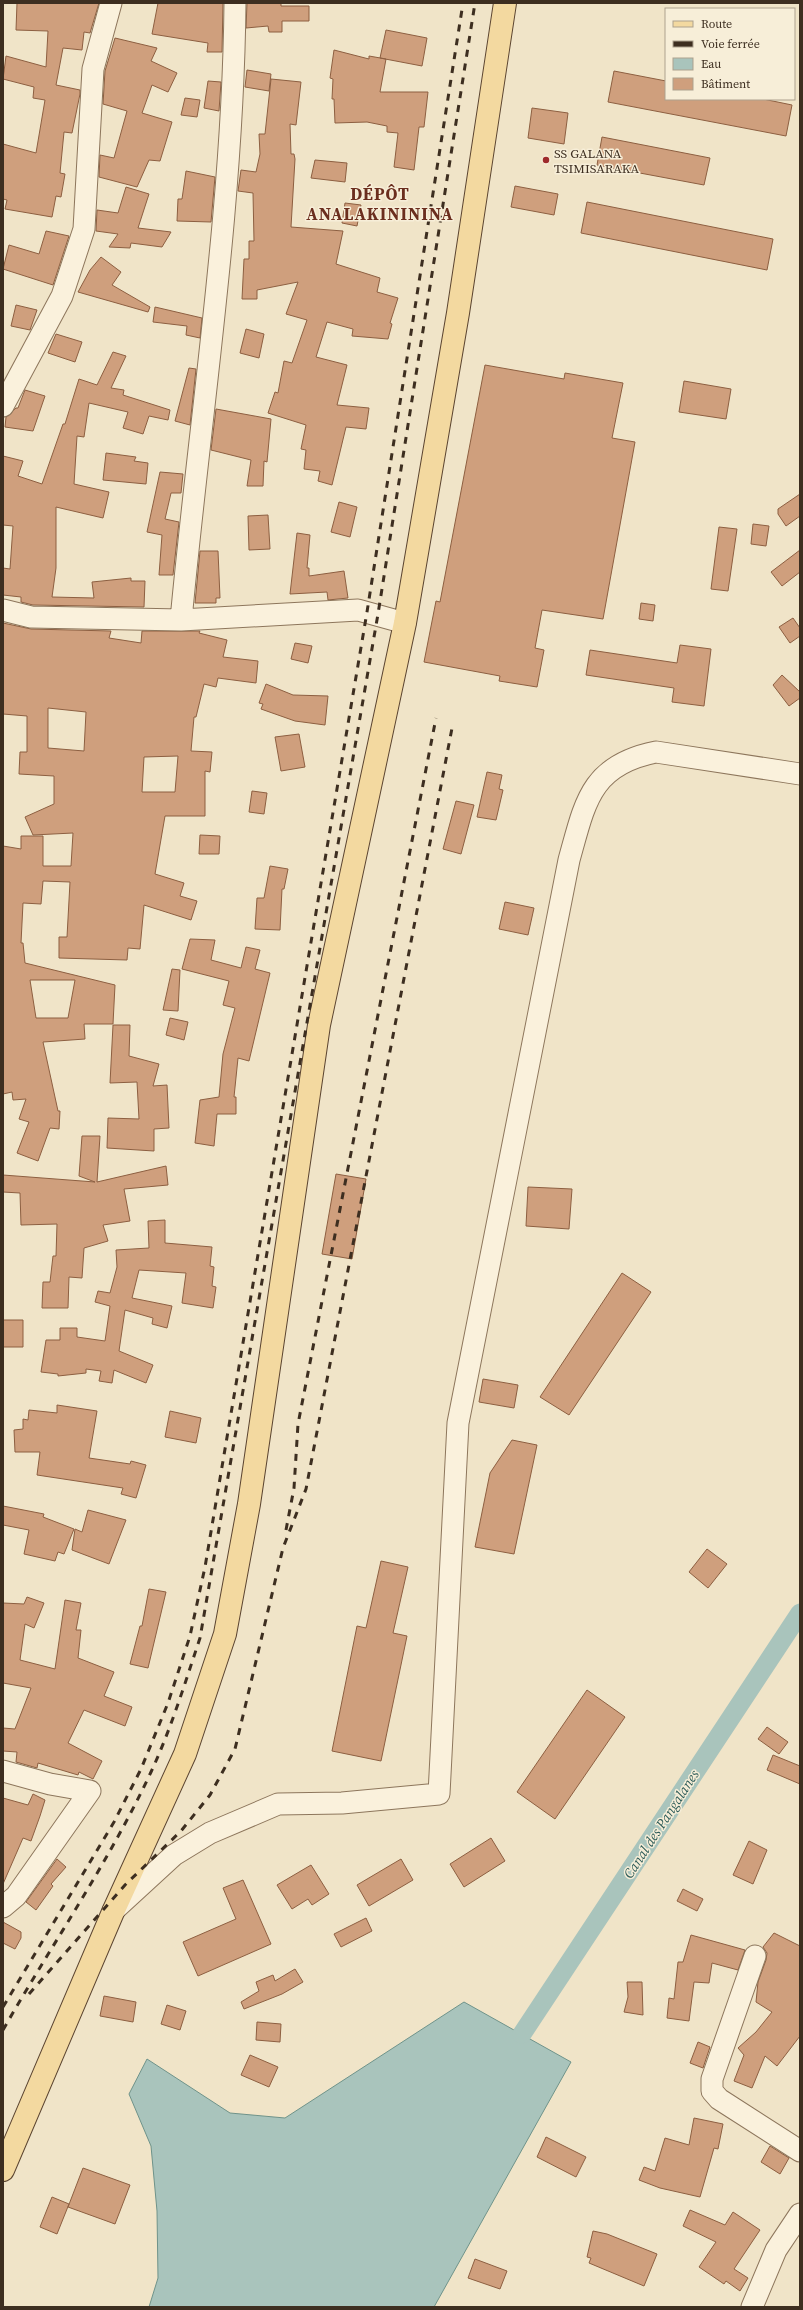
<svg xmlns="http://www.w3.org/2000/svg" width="803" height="2310" viewBox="0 0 803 2310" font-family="'Source Serif 4',serif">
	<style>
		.water { fill: #a9c4bc; stroke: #6f938a }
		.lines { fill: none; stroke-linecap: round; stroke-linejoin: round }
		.canal { stroke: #a9c4bc; stroke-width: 19 }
		.building { fill: #cf9f7d; stroke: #8d5f41; fill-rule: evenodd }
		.minor-casing { stroke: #8d765c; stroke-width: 23 }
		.major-casing { stroke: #5b4430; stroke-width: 24 }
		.minor { stroke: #faf1dc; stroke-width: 21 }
		.major { stroke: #f3d9a0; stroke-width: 22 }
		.rail { stroke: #3d2e20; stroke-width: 3; stroke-dasharray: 7 7; stroke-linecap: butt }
		.poi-dot { fill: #9e2a2b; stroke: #f7eed8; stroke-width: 1.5 }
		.labels { text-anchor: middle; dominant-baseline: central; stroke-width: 3; stroke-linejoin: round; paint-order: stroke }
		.poi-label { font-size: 13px; fill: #3d2e20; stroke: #f7eed8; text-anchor: start }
		.water-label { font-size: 14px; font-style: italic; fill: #2f5d5a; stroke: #f7eed8 }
		.district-label { font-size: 17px; font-weight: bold; letter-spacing: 1px; fill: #6b2e1e; stroke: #f7eed8 }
	</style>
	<rect width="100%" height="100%" fill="#f0e4c8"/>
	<path class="water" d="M464,2002l107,60 -137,245h-285l9,-29 -1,-67 -6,-65 -22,-52 18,-35 83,54 55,5z"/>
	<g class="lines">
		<path class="canal" d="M522,2034l278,-421"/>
	</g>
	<path class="building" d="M17,3h82l-9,30 -6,-1 -2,18 -19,-2 -7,37 24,5v4l-8,39 -8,-1 -4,41 5,1 -4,23 -5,-1 -4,21 -47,-8 2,-9 -4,-1v-55l33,9 9,-53 -12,-2 1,-11 -31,-8 3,-23 40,11 2,-36 -32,-1z
		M158,3h65l-1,49h-15l1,-9 -56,-9z
		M247,3h34v3h28v15h-27v11h-13l-1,-6 -22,2z
		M386,30l41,8 -5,28 -42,-8z
		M115,38l42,10 -6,13 26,12 -9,19 -16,-7 -10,28 30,9 -12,39 -11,-1 -12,27 -38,-10 1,-22 14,3 13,-47 -24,-7 2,-33z
		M334,50l35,9v-3l17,3 -6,33h48l-4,35h-5l-5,43 -20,-3 4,-34 -11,-1v-6l-20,-4 -32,1 -1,-24h-2l1,-20 -3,-1z
		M247,70l24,4 -2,17 -24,-4z
		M614,71l52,10v18h97l29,6 -6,31 -178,-34z
		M271,79l30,3 -5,43 -6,-1 1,30h3l1,5 -4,68 52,4 -7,33 44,14 -3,14 21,6 -8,25 2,1 -4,15 -36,-3 1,-7 -26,-7 -11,35 31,8 -10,40 32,3 -3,21 -20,-2 -14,58 -14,-4 2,-10 -16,-2 2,-19 -5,-1 5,-24 -38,-12 7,-21 3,1 6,-32 8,2 15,-43 -21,-6 12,-32 -41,8v9h-15l2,-40h5v-18h5l-1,-48 -15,-2 3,-21 15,2 4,-18 -1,-20h6z
		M208,81l13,1 -2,29 -15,-3z
		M185,98l15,2 -3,17 -16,-2z
		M532,108l36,5 -4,31 -36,-6z
		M602,137l108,21 -6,27 -107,-20z
		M315,160l32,3 -2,19 -34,-4z
		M186,171l29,6 -4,45 -34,-1 1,-22h4z
		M515,186l43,8 -4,21 -43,-8z
		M126,187l23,7 -11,34 33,4 -9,15 -31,-4 -1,5 -21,-1 9,-13 -22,-3 1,-21 21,3z
		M587,202l186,37 -6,31 -186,-37z
		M345,203l16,2 -4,21 -15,-3z
		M46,231l23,5 -16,49 -50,-16 6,-24 30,9z
		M101,257l20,15 -9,13 38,22 -2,5 -70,-20 12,-22z
		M16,305l21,5 -7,20 -19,-4z
		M155,307l47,11 -2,20 -14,-3 1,-9 -34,-4z
		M246,329l18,5 -5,24 -19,-5z
		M56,334l26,8 -7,20 -27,-9z
		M113,352l13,4 -15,32 13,2 -1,5 47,15 -2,10 -19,-4 -6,18 -20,-6 5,-16 -39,-9 -5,34 -7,-1 -3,48 35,8 -6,26 -47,-11v61l-4,29 42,1 -2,-16 39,-4v3h14l-1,26 -111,-2 -12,-3v-5l-18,-2v-27l7,1 3,-43 -10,-1v-69l20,5 -5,15 24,8 21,-60h2l14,-45 18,6z
		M485,365l79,14 1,-6 58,10 -11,55 23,4 -32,177 -61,-9 -7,38 9,2 -7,37 -38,-6 1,-5 -76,-14 12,-61 4,1z
		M189,368l7,1 -6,56 -15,-4z
		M684,381l47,8 -5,30 -47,-7z
		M25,390l20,6 -12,35 -28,-4 1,-10 10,-9h2z
		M216,409l55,10 -4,43 -3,-1 -1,25h-16l4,-26 -40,-10z
		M106,453l30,4 -2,4 14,2 -2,21 -43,-4z
		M160,472l23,2 -2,19h-10l-6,26 14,3 -6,53h-14l3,-40 -15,-3z
		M800,494v22l-14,10 -8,-12v-5z
		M339,502l18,5 -7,30 -19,-5z
		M268,515l2,34 -21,1 -1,-34z
		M753,524l16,2 -3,20 -15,-2z
		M719,527l18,2 -9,62 -17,-2z
		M297,533l13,2 -3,33h2v8l35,-5 4,27 -20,2 -1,-8 -37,2z
		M800,550v22l-18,14 -11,-14z
		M200,551h18l2,47h-4v5h-21z
		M641,603l14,2 -2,16 -14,-2z
		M793,618l7,10v8l-10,7 -11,-16z
		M3,623l28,6 80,2 -2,7 32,5 1,-12h58l-1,2 28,7 -4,17 35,4 -2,22 -38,-5 -2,9 -12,-3 -8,33h-2l-3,34 21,1 -2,20 -5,-1v45h-40l-10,58 29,9 -4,13 17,5 -6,19 -47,-15 -4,44 -12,-1 -1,12 -68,-2v-21h8l3,-55 -27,-1 -2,23 -18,-1 -2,40h2l2,20 90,22 -2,39h-29l1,15 -42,3 15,69h2l-1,18 -9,-1 -12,33 -21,-8 12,-31 -10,-3 7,-20 -13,1 -1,-8 -9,2v-248l18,3v-13h22v30h28l2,-33 -40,2 -8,-18 29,-13v-28l-35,-2 1,-22h7v-36l-24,-2zM48,708l38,4 -2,39 -36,-3zM178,756l-3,36h-33l2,-35zM30,980h45l-7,38h-32z
		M295,643l17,3 -4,17 -17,-4z
		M680,645l31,4 -7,57 -32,-4 2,-14 -88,-13 4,-25 87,13z
		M782,675l18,17v6l-11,8 -16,-21z
		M266,684l27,11 35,1 -3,29 -30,-4 -34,-12 2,-5 -4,-1z
		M299,734l6,33 -24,4 -6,-34z
		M487,772l15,3 -3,14 4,1 -7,30 -19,-3z
		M252,791l15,2 -3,21 -15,-2z
		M456,801l18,4 -13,49 -18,-5z
		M200,835l20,1 -1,18h-20z
		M270,866l18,3 -4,20h-2l-2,41 -25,-1 2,-31h7z
		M505,902l29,6 -6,27 -29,-6z
		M190,939l25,1 -4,20 30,8 5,-21 14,3 -5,19 15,4 -21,88 -11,-3 -4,39h2v17h-19l-3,32 -19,-3 5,-43 19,-3 4,-43 12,-46 -12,-3 6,-24 -47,-12z
		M172,969l8,1 -2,41 -15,-1z
		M170,1018l18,4 -4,18 -18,-5z
		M113,1025h17l-1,31 30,8 -6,22 14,-1 2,43 -15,1v22l-47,-3 1,-30 31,1 -2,-37 -27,1z
		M82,1136h18l-3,46 69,-16 2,19 -44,4 6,32 -27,4 5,16 -24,7 -2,30 -13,-1 -1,31h-26l1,-26h7l3,-26h3l1,-32 -36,1 -1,-32 -17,-1v-17l92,7 -16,-6z
		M336,1174l30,5 -14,80 -30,-5z
		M528,1187l44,2 -3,40 -43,-3z
		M165,1220v23l47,4 -2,19 4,1 -2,19 4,1 -3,21 -31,-5 4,-30 -47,-3 -7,28 40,8 -5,22 -15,-4 1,-6 -28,-8 -6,41 34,14 -7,18 -32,-13 -2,13 -13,-2 2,-10 -15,-2v4l-28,3v-2l-17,-2 5,-32h14v-12h17v9l28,4 5,-35 -15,-4 3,-11 12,2 7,-26 -1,-17 33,-2 -1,-27z
		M622,1273l29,19 -82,123 -29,-18z
		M3,1320h20v27h-20z
		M483,1379l35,6 -4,23 -35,-6z
		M57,1405l40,6 -8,47 41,6 1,-3 15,4 -10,33 -15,-4 2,-6 -86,-13 3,-23h-25l-1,-22 9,-1v-10l5,1 1,-10 28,3z
		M170,1411l31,7 -5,25 -31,-6z
		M512,1440l25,5 -23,109 -39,-7 15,-74z
		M3,1506l41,8 -1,3 31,12 -10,25 -6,-2 -3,9 -31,-7 5,-24 -26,-5z
		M88,1510l38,10 -17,44 -37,-14 3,-21 7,3z
		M707,1549l20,15 -19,24 -19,-16z
		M381,1561l27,6 -15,66 14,3 -26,125 -49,-10 25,-125 9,2z
		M149,1589l17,3 -18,76 -18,-4 10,-38h2z
		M27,1597l17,6 -10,25 -9,-4 -5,36 35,9 10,-69 16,3 -5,27h5l-3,28 36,14 -10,24 28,11 -7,19 -41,-16 -16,33 34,18 -9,18 -14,-7 -1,3 -40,-12 -1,5 -21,-6 1,-10 -14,-1v-23l12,1 16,-41 -28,-5v-80l21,1z
		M587,1690l38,27 -70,102 -38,-27z
		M767,1727l21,15 -9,12 -21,-15z
		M773,1755l27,11v18l-33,-14z
		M33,1794l12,6 -5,16 -9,25 -8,-3 -20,46v-86l25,7z
		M491,1838l14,23 -41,26 -14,-23z
		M749,1841l18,9 -14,34 -20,-9z
		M57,1859l9,8 -15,17 2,2 -17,24 -10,-8z
		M401,1859l12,21 -44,26 -12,-21z
		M311,1865l18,29 -17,11 -4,-6 -16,10 -15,-24z
		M243,1880l28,64 -73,32 -15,-34 53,-23 -13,-31z
		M683,1889l20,10 -6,12 -20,-10z
		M366,1918l6,13 -31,16 -7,-13z
		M3,1922l18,10v6l-6,11 -12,-6z
		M774,1933l26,13v90l-23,30 -12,-10 -13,32 -18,-7 10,-26 -6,-7 18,-16 16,-20 -16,-10 2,-20 8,-22 1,-7 -4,-6z
		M691,1935l54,15 -7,20 -26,-7 -3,20 -15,-1 -5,39 -22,-3 2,-20 5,1 4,-37h5z
		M295,1969l8,13 -21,12 -38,15 -3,-7 18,-11 -3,-9 17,-7 2,6z
		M627,1982h15l1,33 -19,-3 4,-15z
		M104,1996l32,6 -3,20 -33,-6z
		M167,2005l19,6 -6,19 -19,-6z
		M257,2022l24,2 -1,18 -24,-2z
		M698,2042l12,5 -7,21 -13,-5z
		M250,2055l28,12 -9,20 -28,-12z
		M694,2118l29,6 -5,25 -4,-1 -14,49 -40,-9 -21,-8 5,-13 11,4 10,-33 24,7z
		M546,2137l40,20 -10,20 -39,-20z
		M770,2146l19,12 -9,16 -19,-12z
		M83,2168l47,17 -15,39 -47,-17z
		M52,2197l17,7 -12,30 -17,-7z
		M690,2210l35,15 8,-13 27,18 -26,39 14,9 -8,13 -14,-10 -2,3 -25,-17 17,-25 -33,-16z
		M593,2231l14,3 50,20 -13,32 -55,-23 2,-5 -4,-1z
		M475,2259l32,12 -7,18 -32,-11z"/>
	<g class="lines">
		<g class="minor-casing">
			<path id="minor" d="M3,406l59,-110 22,-67 9,-160 18,-66
				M3,610l28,7 150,3 177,-10 47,13
				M181,620c19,-205 52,-410 54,-617
				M3,1771l47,13 40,7 -74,105 -13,11
				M113,1911l61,-56 36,-22 68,-29 64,-1 97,-9 19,-371 111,-563c16,-57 21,-95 87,-108l144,22
				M755,1956l-43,123v12l7,8 81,52
				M752,2307l24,-57 24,-36"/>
		</g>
		<g class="major-casing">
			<path id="major" d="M3,2170l110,-258 72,-158 40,-120 24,-130 70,-479 86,-402 53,-310 47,-310"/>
		</g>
		<use href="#minor" class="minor"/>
		<use href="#major" class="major"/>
		<path class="rail" d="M286,1530l8,-42 4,-64 138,-706
			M29,1994l96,-109 56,-54 29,-36 25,-46 48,-201 23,-59 147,-766
			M3,2007l111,-185 27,-53 27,-66 22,-67 15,-69 162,-955 96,-609
			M3,2030c49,-86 106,-168 148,-258 20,-43 34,-89 49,-134l178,-1024 97,-611"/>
	</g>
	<circle class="poi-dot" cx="546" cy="160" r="4"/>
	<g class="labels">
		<g class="poi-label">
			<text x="554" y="153">SS GALANA<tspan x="554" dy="15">TSIMISARAKA</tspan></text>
		</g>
		<g class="water-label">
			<text transform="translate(661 1824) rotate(-57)">Canal des Pangalanes</text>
		</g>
		<g class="district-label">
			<text x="380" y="194">DÉPÔT<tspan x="380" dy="20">ANALAKINININA</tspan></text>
		</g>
	</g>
	<rect width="803" height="2310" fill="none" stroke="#3d2e20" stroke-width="8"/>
	<rect x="665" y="8" width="130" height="92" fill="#f7eed8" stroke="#ada18e"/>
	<rect x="673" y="21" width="20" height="6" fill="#f3d9a0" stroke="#ada18e"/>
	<text x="701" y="28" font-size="12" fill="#3d2e20">Route</text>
	<rect x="673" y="41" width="20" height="6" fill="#3d2e20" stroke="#ada18e"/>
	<text x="701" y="48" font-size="12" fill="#3d2e20">Voie ferrée</text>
	<rect x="673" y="58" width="20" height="12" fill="#a9c4bc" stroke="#ada18e"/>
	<text x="701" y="68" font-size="12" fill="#3d2e20">Eau</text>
	<rect x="673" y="78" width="20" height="12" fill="#cf9f7d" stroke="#ada18e"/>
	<text x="701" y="88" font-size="12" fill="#3d2e20">Bâtiment</text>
</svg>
